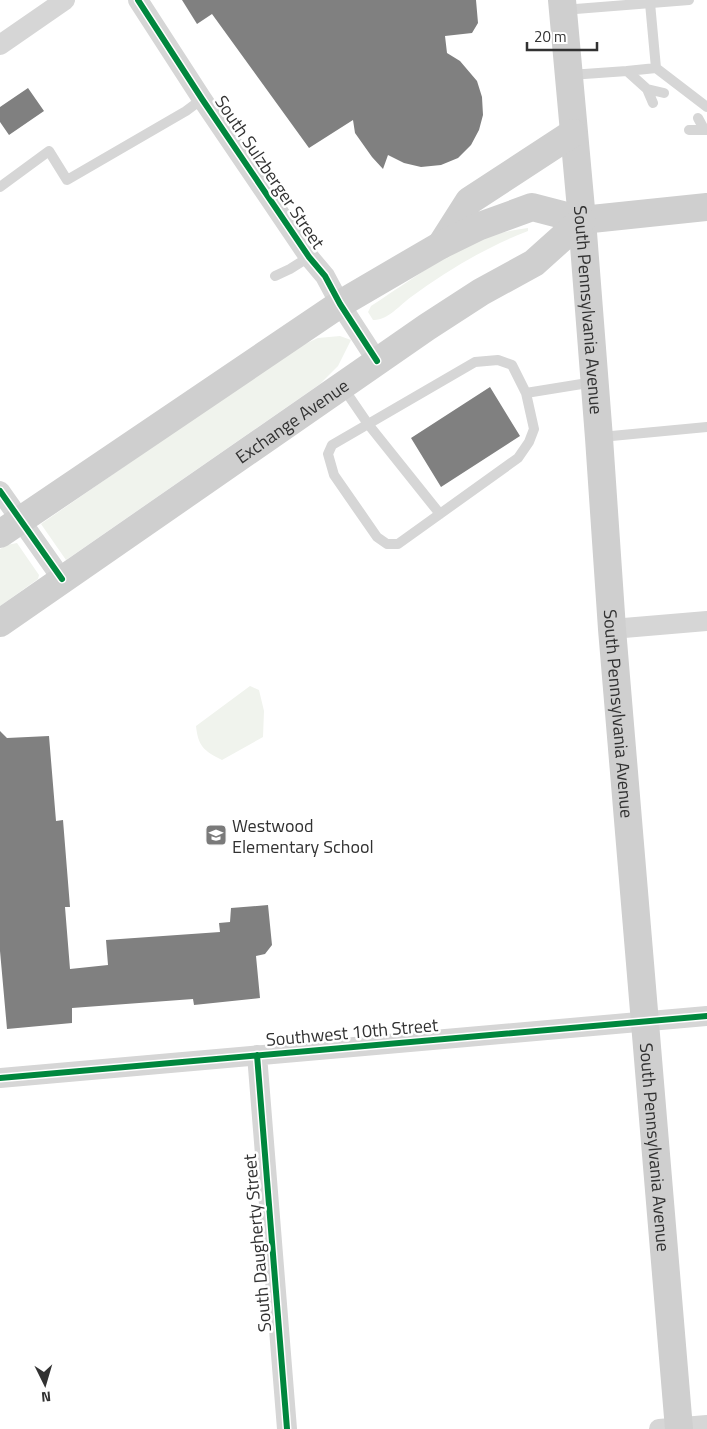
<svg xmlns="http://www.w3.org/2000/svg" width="707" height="1429" viewBox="0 0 707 1429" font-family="'Titillium Web',sans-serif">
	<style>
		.green { fill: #f0f3ed }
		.building { fill: #808080 }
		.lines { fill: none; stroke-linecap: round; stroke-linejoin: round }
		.lane { stroke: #d6d6d6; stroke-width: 10 }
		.street { stroke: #d6d6d6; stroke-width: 20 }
		.secondary { stroke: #cfcfcf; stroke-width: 28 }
		.cycleway-casing { stroke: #fff; stroke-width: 9 }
		.cycleway { stroke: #00873e; stroke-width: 6 }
		.labels { text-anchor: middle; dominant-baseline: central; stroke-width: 5; stroke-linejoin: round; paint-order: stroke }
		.street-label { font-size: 18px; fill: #323232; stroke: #fff }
		.poi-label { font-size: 18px; fill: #323232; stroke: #fff; text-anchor: start }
	</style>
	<rect width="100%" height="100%" fill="#fff"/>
	<path class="green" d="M528,228v3c-42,16 -80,39 -117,66 -11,8 -24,24 -38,23l-5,-8 3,-6c37,-24 78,-55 119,-70 12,-4 25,-6 38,-8z
		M340,336l11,4 -13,26 -18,18 -254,176 -25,-36 253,-175 24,-11z
		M17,543l22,32 -1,4 -38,27v-57l7,-4z
		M250,686l9,4 5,21 -1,26 -41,23c-18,-9 -24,-14 -26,-34z"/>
	<path class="building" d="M182,0h294l2,23 -6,10 -27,3 2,17 13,8 17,20 5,16 1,18 -4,15 -8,15 -13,13 -17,7 -20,2 -17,-4 -16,-8 -5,14 -11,-12 -17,-24 -2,-13 -44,28 -97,-134 -15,10z
		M28,88l16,23 -35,24 -9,-13v-15z
		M490,387l30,49 -79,51 -30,-49z
		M0,731l7,7 42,-2 7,85 7,-1 7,87h-5l5,62 38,-4 -2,-25 114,-8 -1,-9 11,-1 1,-14 37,-3 4,40 -7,9 -9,2 4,42 -66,7 -1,-6 -121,9v15l-65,6 -7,-78z"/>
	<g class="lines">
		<path class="lane" d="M650,3l6,65
			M563,10l126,-10
			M627,71l29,-3 51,39
			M570,75l57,-4 20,18 6,14
			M647,89l17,4
			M698,118l6,11
			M689,130h18
			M0,187l49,-36 18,29 119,-69 16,-12
			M275,276l15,-7 19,-12
			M498,360l14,5 14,28 8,36 -5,13 -11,16 -120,86h-11l-10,-7 -43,-62 -6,-21 4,-9 143,-83z
			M342,386l26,38 72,90
			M526,393l68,-11
			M601,437l106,-10"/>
		<path class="street" d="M138,0l64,99 107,158 16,19 15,28 37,57
			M0,45l65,-45
			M0,491l62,88
			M612,629l95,-8
			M257,1055l30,374
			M0,1078l707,-62
			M659,1429l48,-4"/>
		<g class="secondary">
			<path id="s1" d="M562,0l20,220 17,218 13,191 67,800"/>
			<path d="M441,245l28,-44 104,-68"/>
			<path d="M0,534l340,-230 101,-59 39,-19 52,-19 50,13 125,-13"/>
			<path id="s2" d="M0,623l427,-296 54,-35 53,-29 48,-43"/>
		</g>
		<g class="cycleway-casing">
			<path id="cycleway" d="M138,0l64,99 107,158 16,19 15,28 37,57
				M0,491l62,88
				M257,1055l30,374
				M0,1078l707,-62"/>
		</g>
		<use href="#cycleway" class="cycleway"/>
	</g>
	<defs>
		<g id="school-square" transform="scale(1.125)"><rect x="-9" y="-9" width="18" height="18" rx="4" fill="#7a7a7a" stroke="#fff"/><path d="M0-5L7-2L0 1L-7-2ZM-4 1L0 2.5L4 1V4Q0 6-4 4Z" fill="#fff"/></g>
	</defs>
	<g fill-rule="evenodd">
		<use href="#school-square" x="216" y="835"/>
	</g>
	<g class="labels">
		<g class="street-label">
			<text transform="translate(270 172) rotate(56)">South Sulzberger Street</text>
			<text stroke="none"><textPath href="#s1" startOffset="311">South Pennsylvania Avenue</textPath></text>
			<text stroke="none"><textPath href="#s2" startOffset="355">Exchange Avenue</textPath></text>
			<text stroke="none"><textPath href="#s1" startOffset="716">South Pennsylvania Avenue</textPath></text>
			<text transform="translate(352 1032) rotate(-5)">Southwest 10th Street</text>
			<text stroke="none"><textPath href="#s1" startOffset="1151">South Pennsylvania Avenue</textPath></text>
			<text transform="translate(257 1243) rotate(-95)">South Daugherty Street</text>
		</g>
		<g class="poi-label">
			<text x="232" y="825">Westwood<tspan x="232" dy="21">Elementary School</tspan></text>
		</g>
	</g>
	<g transform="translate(45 1384) rotate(175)" stroke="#ffffff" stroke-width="4" paint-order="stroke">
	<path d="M0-4L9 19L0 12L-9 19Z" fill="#323232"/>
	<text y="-8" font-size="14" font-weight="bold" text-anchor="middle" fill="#323232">N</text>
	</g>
	<path d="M527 42v8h70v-8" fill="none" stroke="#323232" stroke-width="2.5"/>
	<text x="534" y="42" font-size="15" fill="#323232" stroke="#ffffff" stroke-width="4" paint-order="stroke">20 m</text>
</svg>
